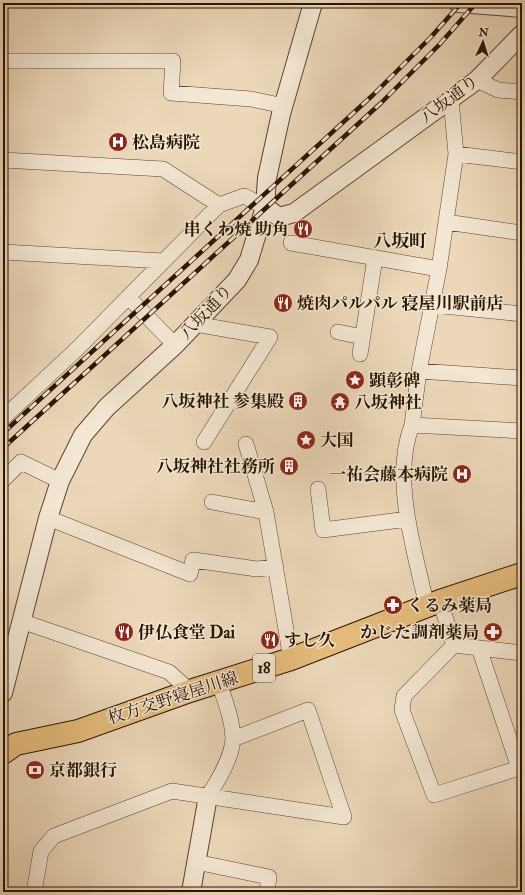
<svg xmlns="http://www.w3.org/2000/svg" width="525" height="895" viewBox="0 0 525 895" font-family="'IM FELL Double Pica','Noto Serif JP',serif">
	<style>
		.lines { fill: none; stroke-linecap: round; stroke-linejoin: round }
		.minor-casing { stroke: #5a442f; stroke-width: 16 }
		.tertiary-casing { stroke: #5a442f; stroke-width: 20 }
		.primary-casing { stroke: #291301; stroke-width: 24 }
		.minor { stroke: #f3e6d2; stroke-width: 15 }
		.tertiary { stroke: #f3e6d2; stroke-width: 18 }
		.primary { stroke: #e6bc7c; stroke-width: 22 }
		.rail-casing { stroke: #291301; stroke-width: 4.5 }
		.rail { stroke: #f3e6d2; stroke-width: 3; stroke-dasharray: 9; stroke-linecap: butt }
		.labels { text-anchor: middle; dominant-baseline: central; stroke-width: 3; stroke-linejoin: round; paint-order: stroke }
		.shield { fill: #f3e6d2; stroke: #665240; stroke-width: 1 }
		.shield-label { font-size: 16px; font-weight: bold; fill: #291301 }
		.street-label { font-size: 17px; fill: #291301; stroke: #f3e6d2 }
		.poi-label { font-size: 17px; font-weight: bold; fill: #291301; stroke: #f3e6d2; text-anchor: start }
		.neighbourhood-label { font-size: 18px; font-weight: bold; fill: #291301; stroke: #f3e6d2 }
	</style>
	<rect width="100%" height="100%" fill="#ecd8b9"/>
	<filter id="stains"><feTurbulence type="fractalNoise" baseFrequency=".005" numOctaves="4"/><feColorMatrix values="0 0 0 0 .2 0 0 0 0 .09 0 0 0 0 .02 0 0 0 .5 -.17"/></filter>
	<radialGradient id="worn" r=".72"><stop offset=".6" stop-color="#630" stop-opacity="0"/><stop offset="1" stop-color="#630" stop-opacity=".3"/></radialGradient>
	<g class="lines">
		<g class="minor-casing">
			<path id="minor" d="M3,61h170l-2,32 80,6 33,7
				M477,80l21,10 24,2
				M456,154l66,8
				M3,160l160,9 56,36
				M446,222l76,11
				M291,243l148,26 17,-115 -5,-54
				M3,252l160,9
				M439,269l-20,102 -7,54 110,6
				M128,297l47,48
				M433,305l89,9
				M195,324l75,13 -66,105
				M338,332l25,5
				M360,354l15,-96
				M419,371l103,7
				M3,418l73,-68 143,-145 25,-9 21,11
				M412,425c-21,54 3,126 15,182
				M246,444l20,68
				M3,480l18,-18 39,19
				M318,489l5,41 85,-11
				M212,502l54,10 25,147
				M48,518l142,56 3,-14 64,9 19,-2
				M440,601l14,44 -50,51 -2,14 32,85 88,-28
				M21,621l148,51 21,19
				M454,645l68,8
				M479,648l40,120
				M208,796c10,-15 25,-41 25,-59 -1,-19 -8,-36 -14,-54
				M196,862l73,15 -2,15
				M34,892l7,-41 13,-15 118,-45 172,26 -36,-107 -75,29"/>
		</g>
		<g class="tertiary-casing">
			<path id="tertiary" d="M458,3l64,5
				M265,207l14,10 15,-4 183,-133 45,-46
				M3,693l45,-175 12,-37 23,-46 24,-28 68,-62 20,-21 42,-44 12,-20 16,-53 2,-29 14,-64 32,-111
				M191,892l17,-96"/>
		</g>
		<g class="primary-casing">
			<path id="primary" d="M3,753l13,-9 62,-13 112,-40 101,-32 149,-58 82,-27"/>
		</g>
		<use href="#minor" class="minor"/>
		<use href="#tertiary" class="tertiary"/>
		<use href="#primary" class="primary"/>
		<g class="rail-casing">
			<path id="rail" d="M3,433l370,-338 58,-58 30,-34
				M3,448l378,-345 58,-58 37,-42"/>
		</g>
		<use href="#rail" class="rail"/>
	</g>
	<defs>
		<g id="hospital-disc" transform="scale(1)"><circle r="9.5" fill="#8f2418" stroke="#f3e6d2"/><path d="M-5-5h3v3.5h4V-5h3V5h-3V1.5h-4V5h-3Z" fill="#fff"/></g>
		<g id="restaurant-disc" transform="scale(1)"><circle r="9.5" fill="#8f2418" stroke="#f3e6d2"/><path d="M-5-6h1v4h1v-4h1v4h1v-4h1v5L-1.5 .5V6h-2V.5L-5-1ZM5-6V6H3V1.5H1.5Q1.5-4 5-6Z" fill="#fff"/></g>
		<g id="sight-disc" transform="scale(1)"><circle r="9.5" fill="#8f2418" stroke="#f3e6d2"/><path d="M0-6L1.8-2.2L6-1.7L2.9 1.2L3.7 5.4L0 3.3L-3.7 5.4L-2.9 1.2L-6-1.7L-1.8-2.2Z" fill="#fff"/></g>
		<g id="building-disc" transform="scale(1)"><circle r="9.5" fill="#8f2418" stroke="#f3e6d2"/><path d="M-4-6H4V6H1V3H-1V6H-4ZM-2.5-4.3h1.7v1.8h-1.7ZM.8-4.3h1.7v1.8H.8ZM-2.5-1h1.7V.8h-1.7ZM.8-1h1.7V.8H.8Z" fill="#fff"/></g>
		<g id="temple-disc" transform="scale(1)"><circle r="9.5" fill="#8f2418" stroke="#f3e6d2"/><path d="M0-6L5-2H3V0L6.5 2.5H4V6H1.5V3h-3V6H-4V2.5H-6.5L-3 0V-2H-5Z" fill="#fff"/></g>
		<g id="pharmacy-disc" transform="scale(1)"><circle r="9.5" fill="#8f2418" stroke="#f3e6d2"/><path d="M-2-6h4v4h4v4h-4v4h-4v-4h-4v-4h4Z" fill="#fff"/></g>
		<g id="bank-disc" transform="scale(1)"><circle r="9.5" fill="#8f2418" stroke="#f3e6d2"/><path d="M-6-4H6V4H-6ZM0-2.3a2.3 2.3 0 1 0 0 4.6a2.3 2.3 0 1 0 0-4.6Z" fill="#fff"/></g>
	</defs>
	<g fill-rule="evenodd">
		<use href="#hospital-disc" x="118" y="142"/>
		<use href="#restaurant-disc" x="303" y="229"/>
		<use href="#restaurant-disc" x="283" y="303"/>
		<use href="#sight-disc" x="355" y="380"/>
		<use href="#building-disc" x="298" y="401"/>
		<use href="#temple-disc" x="340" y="402"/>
		<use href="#sight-disc" x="306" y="440"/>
		<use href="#building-disc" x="289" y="466"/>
		<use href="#hospital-disc" x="462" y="474"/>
		<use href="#pharmacy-disc" x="393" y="605"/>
		<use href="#restaurant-disc" x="124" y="632"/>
		<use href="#pharmacy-disc" x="493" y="632"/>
		<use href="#restaurant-disc" x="270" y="640"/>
		<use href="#bank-disc" x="35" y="770"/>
	</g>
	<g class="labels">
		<rect class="shield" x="253" y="654" width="22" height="28" rx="3"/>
		<g class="shield-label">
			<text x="264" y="668">18</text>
		</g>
		<g class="street-label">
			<text transform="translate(449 99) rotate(-37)">八坂通り</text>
			<text transform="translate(206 312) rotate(-47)">八坂通り</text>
			<text transform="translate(173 698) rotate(-18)">枚方交野寝屋川線</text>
		</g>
		<g class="poi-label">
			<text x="132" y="142">松島病院</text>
			<text x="289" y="229" text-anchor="end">串くわ焼 助角</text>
			<text x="297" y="303">焼肉パルパル 寝屋川駅前店</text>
			<text x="369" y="380">顕彰碑</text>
			<text x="284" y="401" text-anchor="end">八坂神社 参集殿</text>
			<text x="354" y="402">八坂神社</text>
			<text x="320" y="440">大国</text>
			<text x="275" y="466" text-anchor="end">八坂神社社務所</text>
			<text x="448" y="474" text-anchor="end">一祐会藤本病院</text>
			<text x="407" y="605">くるみ薬局</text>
			<text x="138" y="632">伊仏食堂 Dai</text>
			<text x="479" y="632" text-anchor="end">かじた調剤薬局</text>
			<text x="284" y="640">すし久</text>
			<text x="49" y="770">京都銀行</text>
		</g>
		<g class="neighbourhood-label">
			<text x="400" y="241">八坂町</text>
		</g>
	</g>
	<rect width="525" height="895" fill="none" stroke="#ecd8b9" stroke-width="16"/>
	<rect x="4" y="4" width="517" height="887" fill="none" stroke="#291301" stroke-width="2"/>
	<rect x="8" y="8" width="509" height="879" fill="none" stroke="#291301"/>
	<g transform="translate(483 42) rotate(4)" stroke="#f3e6d2" stroke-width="3" paint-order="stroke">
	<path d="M0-3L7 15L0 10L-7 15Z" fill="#291301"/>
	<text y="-6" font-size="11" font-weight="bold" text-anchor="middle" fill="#291301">N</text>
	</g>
	<rect width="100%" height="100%" filter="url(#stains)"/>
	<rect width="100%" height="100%" fill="url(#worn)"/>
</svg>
